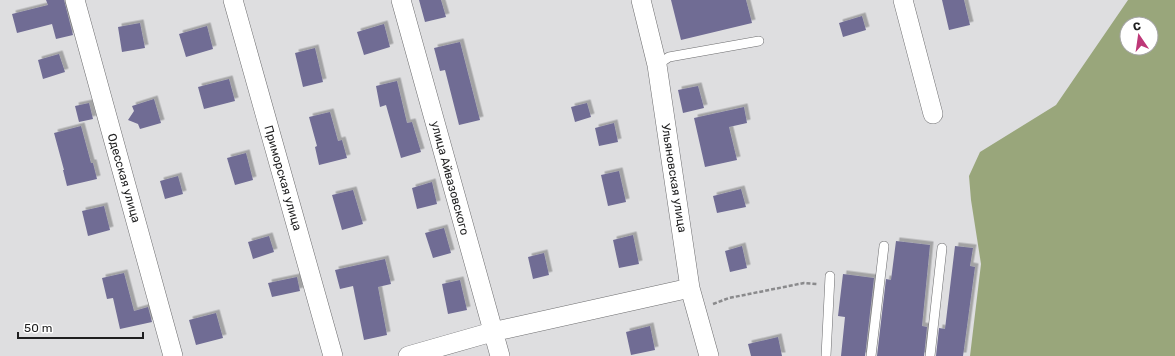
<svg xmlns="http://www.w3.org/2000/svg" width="1175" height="356" viewBox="0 0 1175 356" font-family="Rubik,sans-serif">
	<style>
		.forest { fill: #99a67b; fill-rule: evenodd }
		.building { fill: #706c94; filter: url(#shadow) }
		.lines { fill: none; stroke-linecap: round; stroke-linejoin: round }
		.lane-casing { stroke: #6d6d6f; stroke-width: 10 }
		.street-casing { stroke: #6d6d6f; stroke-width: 20 }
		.path { stroke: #8a8a8c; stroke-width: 2.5; stroke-dasharray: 4 2; stroke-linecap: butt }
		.lane { stroke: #fff; stroke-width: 9 }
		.street { stroke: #fff; stroke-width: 19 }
		.labels { text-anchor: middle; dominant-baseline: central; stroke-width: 4; stroke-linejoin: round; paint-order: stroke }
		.street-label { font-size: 12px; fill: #1e1e1f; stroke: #fff }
	</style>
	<defs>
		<filter id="shadow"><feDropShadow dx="3.5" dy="-3.5" stdDeviation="0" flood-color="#0004"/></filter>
	</defs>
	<rect width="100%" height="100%" fill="#dedee0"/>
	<path class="forest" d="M1128,0h47v356h-205l11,-92 -10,-64 -2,-24 11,-24 76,-47zM1127,24h24v24h-24z"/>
	<path class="building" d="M46,0h18l9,35 -17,4 -4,-15 -35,9 -5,-19 36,-9z
		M419,0h22l5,17 -21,5z
		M671,0h75l6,23 -71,17z
		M942,0h22l6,25 -21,5z
		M862,16l4,14 -23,7 -4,-14z
		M140,23l5,25 -23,4 -4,-25z
		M384,24l6,23 -26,8 -7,-23z
		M207,26l6,23 -27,8 -7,-23z
		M460,42l20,78 -21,5 -14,-55 -5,1 -6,-23z
		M315,48l8,34 -20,5 -8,-34z
		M59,54l6,18 -22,7 -5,-19z
		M229,79l6,22 -31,8 -6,-22z
		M397,81l10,42 5,-1 9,30 -20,6 -15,-53 -6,2 -4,-21z
		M698,86l6,22 -21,5 -5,-23z
		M154,99l7,24 -21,6 -2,-5 -10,-4 6,-9 -2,-5z
		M89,103l4,16 -14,3 -4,-16z
		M587,103l4,14 -16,5 -4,-15z
		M744,107l3,16 -18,4 8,33 -32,7 -11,-49z
		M330,112l8,29 4,-1 5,18 -28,7 -4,-18 2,-1 -8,-29z
		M614,123l4,19 -19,4 -4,-18z
		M81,126l10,37h2l4,16 -30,7 -4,-16h1l-10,-37z
		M246,153l7,27 -18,5 -8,-27z
		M619,171l7,31 -18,4 -7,-31z
		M178,176l5,18 -18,5 -5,-18z
		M432,182l5,22 -20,5 -5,-21z
		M741,189l5,18 -29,6 -4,-17z
		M353,190l10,34 -21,6 -10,-35z
		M104,206l6,24 -22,6 -6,-25z
		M444,228l7,25 -18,5 -8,-25z
		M633,235l6,29 -20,4 -6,-28z
		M269,236l5,16 -21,7 -5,-17z
		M896,241l34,4 -8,81 5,1 -3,29h-47l9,-77 5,1z
		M742,246l5,22 -17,4 -5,-21z
		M955,246l18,2 -3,18 5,1 -12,89h-27l3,-28 6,1z
		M544,253l5,22 -16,4 -5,-22z
		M385,259l6,25 -13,3 9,48 -23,5 -11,-54 -13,3 -5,-19z
		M124,273l10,38 14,-4 4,15 -32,7 -7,-31 -6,1 -5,-21z
		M843,274l31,4 -9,78h-24l4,-39 -7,-1z
		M297,277l3,14 -28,6 -4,-14z
		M460,280l7,30 -19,4 -6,-30z
		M216,313l7,25 -27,7 -7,-25z
		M650,326l5,24 -24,5 -5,-23z
		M778,337l4,19h-31l-3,-12z"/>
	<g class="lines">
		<g class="lane-casing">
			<path id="lane" d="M657,65l12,-8 90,-16
				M826,356l4,-80
				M871,356l13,-110
				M930,356l12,-108"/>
		</g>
		<g class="street-casing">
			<path id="street" d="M75,0l98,356
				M233,0l100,356
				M401,0l99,356
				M641,0l16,65 33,223 19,68
				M903,0l30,114
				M408,356l84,-24 198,-44"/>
		</g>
		<path class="path" d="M713,304l16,-6 75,-15 13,1"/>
		<use href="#lane" class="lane"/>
		<use href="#street" class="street"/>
	</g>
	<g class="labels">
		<g class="street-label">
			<text transform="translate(124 178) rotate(74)">Одесская улица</text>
			<text transform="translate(283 178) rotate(74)">Приморская улица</text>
			<text transform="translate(450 178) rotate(75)">улица Айвазовского</text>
			<text transform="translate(674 178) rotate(81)">Ульяновская улица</text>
		</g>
	</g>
	<g transform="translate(1139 36) rotate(347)"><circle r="19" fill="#ffffff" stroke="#a5a5a5"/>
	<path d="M0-3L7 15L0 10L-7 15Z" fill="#be3878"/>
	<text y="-6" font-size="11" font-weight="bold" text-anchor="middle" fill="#1e1e1f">С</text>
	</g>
	<path d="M18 332v6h125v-6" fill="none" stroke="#1e1e1f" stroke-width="2"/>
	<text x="24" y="332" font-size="12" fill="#1e1e1f" stroke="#ffffff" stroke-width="3" paint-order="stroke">50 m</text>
</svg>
